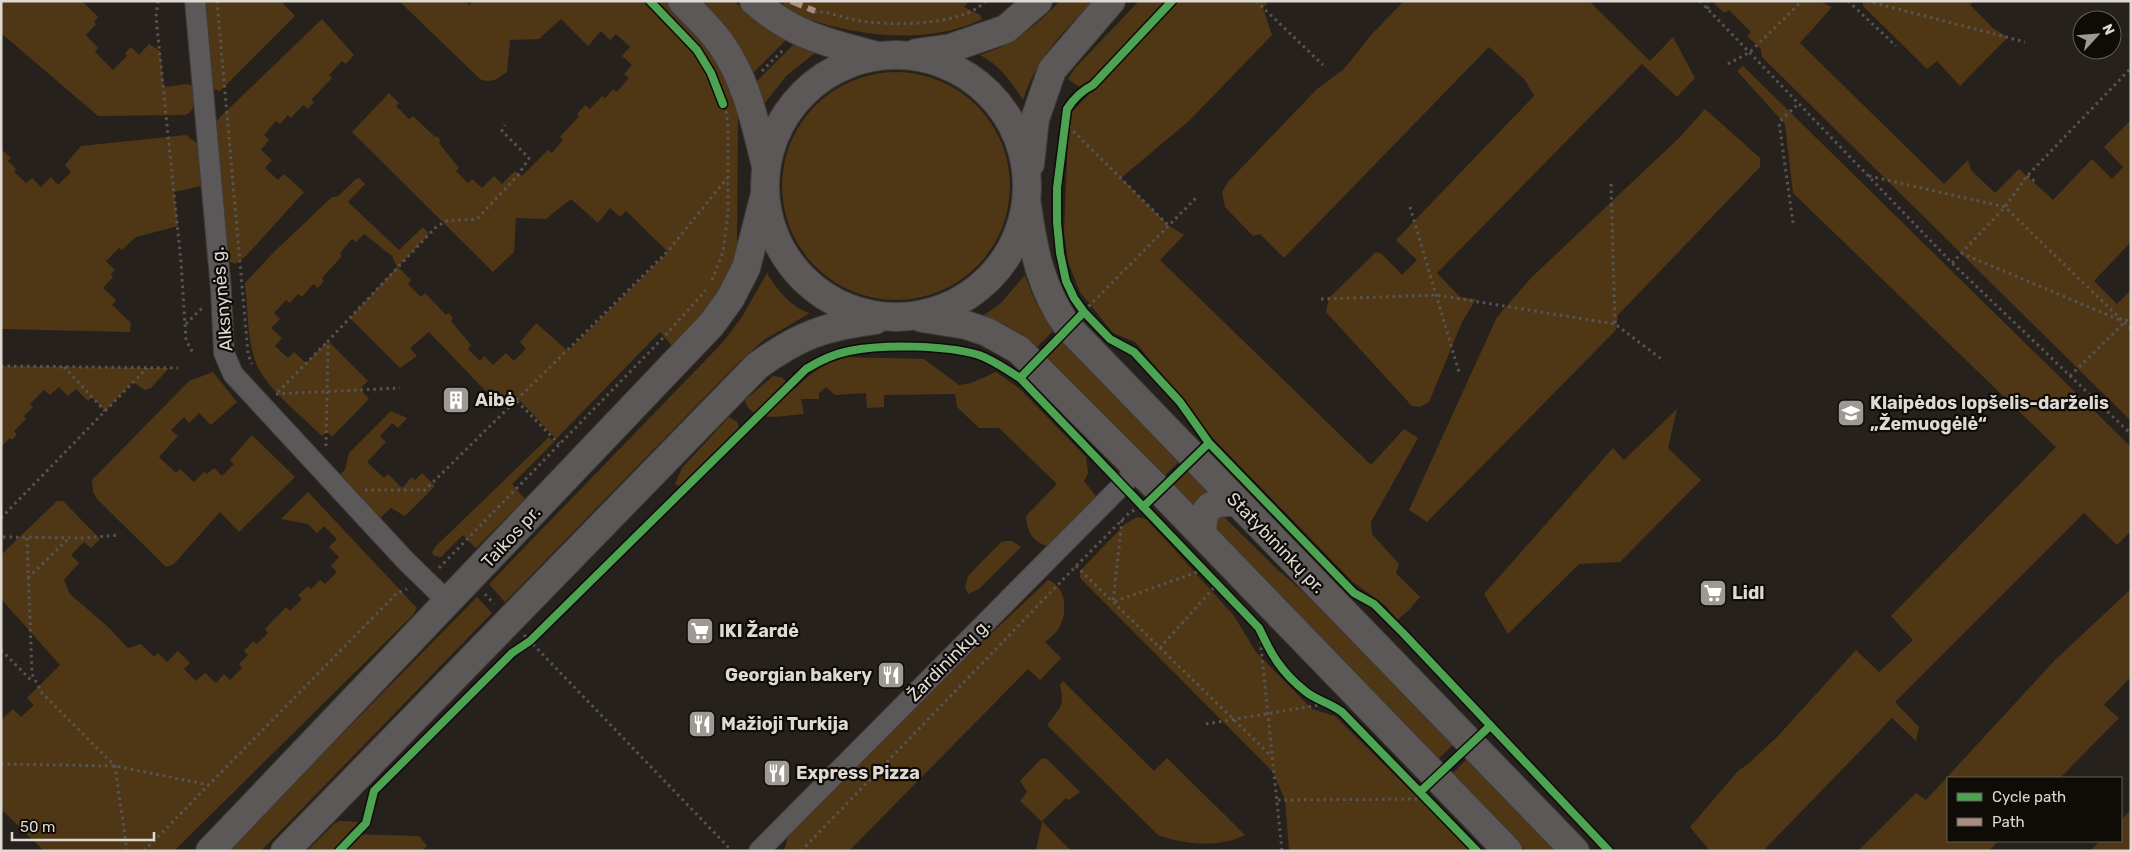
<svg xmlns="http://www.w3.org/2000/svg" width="2132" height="852" viewBox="0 0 2132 852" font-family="Rubik,sans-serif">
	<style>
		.green { fill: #4f3716 }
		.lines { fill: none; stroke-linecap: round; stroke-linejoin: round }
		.street-casing { stroke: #3f3b36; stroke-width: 22 }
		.primary-casing { stroke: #3f3b36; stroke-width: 30 }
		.path { stroke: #575554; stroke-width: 3; stroke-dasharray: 2.5 4; stroke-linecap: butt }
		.street { stroke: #5a5858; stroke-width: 20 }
		.primary { stroke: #5c5858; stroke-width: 28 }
		.quiet { stroke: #a88b81; stroke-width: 6; stroke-dasharray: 12 6; stroke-linecap: butt }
		.cycleway-casing { stroke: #0f0c08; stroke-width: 11 }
		.cycleway { stroke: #4ca352; stroke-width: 8 }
		.labels { text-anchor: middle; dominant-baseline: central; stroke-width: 4.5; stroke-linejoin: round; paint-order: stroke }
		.street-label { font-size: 18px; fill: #ded9d3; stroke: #0f0c08 }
		.poi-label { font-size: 18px; font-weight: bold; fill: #ded9d3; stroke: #0f0c08; text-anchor: start }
	</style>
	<rect width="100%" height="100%" fill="#26211c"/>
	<path class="green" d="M1,1h81l16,16 -4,5 2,2 -10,11 12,13 -3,4 18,18 14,-14 -2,-3 6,-6 8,8 10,-11 11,7 4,36 24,-3 4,2c1,12 6,24 -7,29l-87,1 -97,-83z
		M205,1h76l14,15 -75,75 -7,-2z
		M399,1h66l4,4 4,-4h193l41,45 22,39 9,30 -1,130 -8,32 -54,72 -15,-17 -104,107 -43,-46 -14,12 -70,-73 -19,16 7,8 -17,12 -50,-50 47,-51 -5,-11 -28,-22 -8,8 -4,-3 -12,14 2,3 -20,22 2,3 -6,7 -5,-4 -11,13 -4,-3 -8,9 -4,-3 -12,13 6,6 -9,9 11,10 -7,8 13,12 6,-6 12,11 22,-22 40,40 -8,8 9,10 -37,38 -5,-5 -5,4c-20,-20 -47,-40 -62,-65 -13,-21 -12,-62 -15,-88l30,-32 57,-54h5l19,-18 3,-1 6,6 -17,18 51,48 24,-23 6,7 -31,33 13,13 -3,4 13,13 4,-4 21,22 3,-2 4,5 -2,3 20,24 -3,4 12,12 4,-5 9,9 13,-12 8,8 12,-12 -6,-7 16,-19 32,28 100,-99 -42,-41 -6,6 -10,-9 -12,15 -27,-24 -25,20 -30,-1 -2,34 -21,20 -141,-140 37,-39 10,10 -3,3 13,13 4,-3 22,21 2,-1 4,5 -2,2 20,25 -3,3 12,12 4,-4 10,9 12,-12 8,8 13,-13 7,5 26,-26 4,3 11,-13 -3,-3 19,-21 -2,-2 8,-9 5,4 12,-13 3,2 8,-9 4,3 12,-14 -5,-4 8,-9 -10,-9 8,-9 -14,-13 -6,6 -9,-9 -13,15 -27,-27 -22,20 -29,1 -3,32c-10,7 -15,12 -27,7z
		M699,1h35l22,20 30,19 -33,33 -17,-32z
		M784,1h185l-5,6 16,8 2,4c-56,29 -145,16 -200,-11z
		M1060,1h33c-30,31 -56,56 -70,99 -12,-18 -23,-35 -43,-45 32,-9 57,-30 80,-54z
		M1139,1h130l-6,7 9,27 -83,86 -68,57 47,47 16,10 -24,25 211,205 33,-36 14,9 -47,84 1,12 27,30 -3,9 24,24 -11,13 -12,10 -11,-14 -33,-24 -155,-159 -25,-36 -38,-45 -22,-9 -33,-41 -12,-30 -4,-31 5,-116 20,-21 -21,-15 7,-11z
		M1404,1h185l61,60 23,-24 22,41 -18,19 -35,-33 -205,209 23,24 16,2 -14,23 -33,80 -9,5 -8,-1 -86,-94 3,-14 47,-46 6,2 20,21 15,-15 -21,-20 138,-144 -9,-16 -36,-33 -205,211 -24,-24 -7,2 -28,-29 -3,-15 6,-10 89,-93 27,-20 27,-34z
		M1712,1h107l13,6 -32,36 144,141 24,-24 3,10 24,23 24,-24 34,31 39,-41 20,20 11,-12 -19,-20 27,-27v122l-37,39 23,23 14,-14v131l-369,-364 -1,-8 -14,-13 4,-4 -22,-22 -5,3z
		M1863,1h111l-4,4 24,24 14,8 -48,49 -23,-25 -10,8 -64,-63z
		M322,19l32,36 -8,9 -4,-3 -13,14 3,3 -21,22 3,2 -6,7 -5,-4 -12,13 -3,-3 -8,9 -4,-3 -12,14 5,5 -8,10 11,10 -7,8 13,12 6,-6 20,18 -58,64 -11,8 -8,-4 -12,-138z
		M794,44l21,9 -29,23 -21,27 -9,-21z
		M1743,66l388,381v84l-14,14 -33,-32 -189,189 24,25 -3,14 -24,-23 -129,133h-53l-20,-24 48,-56 10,-7 29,-27 79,-87 23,22 34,-32 -22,-24 165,-169 -263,-254 -8,-69 -48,-53z
		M782 186a114 114 0 1 1 228 0a114 114 0 1 1-228 0Z
		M1705,109l55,49v9l-142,148 -2,15 -189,192 -18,-12 88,-193 34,-39 150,-142z
		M186,135l12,9 3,42 -27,6 4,34 -42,11 -14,13 -3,-2 -13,13 9,9 -4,4 2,3 -10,11 13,12 -4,5 19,18 -1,9 -129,-3v-180l10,9 -3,3 8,8 -2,3 12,11 6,-5 9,9 10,-10 7,8 13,-13 -6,-7 16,-19z
		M767,273c8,15 26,36 43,40l-46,27 -24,21 -235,241 -16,-18 234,-242 19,-25z
		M1025,275c7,21 15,39 30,54l-20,20 -29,-24 -23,-9 18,-13z
		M1064,339l117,121 -19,18 -118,-120z
		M846,357l78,2 35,26 12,-2 25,-11 24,17 66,68 2,16 -4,8 12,15 -48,50c-16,-4 -21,-15 -22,-30l31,-32 -58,-56h-20l-22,-21 -2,-13 -71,1v12l-17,1 -1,-15 -31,2 -9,-8 -7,6v6h-18l3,15c-19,1 -53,11 -59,-14l28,-24 8,1 14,12c16,-17 29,-25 51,-32z
		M1,366l146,2h22l-18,20 -6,2 -12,-8 -28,29 -13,-14 -4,4 -12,-12 -8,7 -9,-9 -9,8 -6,-5 -14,14 3,3 -9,9 2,3 -12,12 3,4 -5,5 -2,-2 -9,9z
		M213,372l24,30 -26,23 -12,-12 -10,10 -5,-6 -13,13 7,6 -19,21 17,16 4,-4 14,13 10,-10 3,2 7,-6 8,8 12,-12 -4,-4 22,-25 43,42 -56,55 -19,-20 -46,52 -8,3 -69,-68 -4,-7 -1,-12 97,-99z
		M1677,409l-9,39 33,32 -81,82 -41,2 -71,70 -24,-40 129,-146 11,12z
		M391,411l16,7 -9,10 -6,-5 -12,13 6,6 -19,20 17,16 4,-4 14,14 10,-11 3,3 7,-7 13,13 -30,30 -14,-8 -12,11 -41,-43 7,-6 4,-17z
		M729,417l8,5 4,11 -56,55 -10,-4 7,-16z
		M549,437l5,5 -42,42 13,15 -49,49 -13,-13 -22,22 -7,-1 -2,-4 3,-5z
		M1190,469l21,22 -19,18 -21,-22z
		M308,492l109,116 -4,7 -239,236h-130l-43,-42v-89l12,-11 8,8 13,-12 -7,-7 33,-33 -59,-66v-44l56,-54h6l37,38 -9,9 -7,-6 -13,13 8,8 -15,17 6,14 36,31 22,23 13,-4 13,13 4,-4 9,9 11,-11 12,12 -6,6 12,12 9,-8 11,10 8,-9 6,6 12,-12 -3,-4 9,-9 -4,-4 9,-10 4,3 11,-11 -3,-4 21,-22 4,4 12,-12 -4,-4 10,-9 3,3 9,-9 5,4 12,-12 -6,-6 8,-9 -10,-10 8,-8 -13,-13 -7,7 -9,-9 -27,-5z
		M1221,514l57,56 59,51 118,122 -18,17 -227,-233z
		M1137,517l9,2 30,32 58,65 22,36 56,57 23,7 137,135h-183l-4,-51 -12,-28 -193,-194v-7l45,-47z
		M1006,541h6l9,6 -42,42 -11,5 -3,-7 3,-11 33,-34z
		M1048,580c20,7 20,36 9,51 -3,4 -8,7 -12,11l16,16 -21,22 -12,-11 -179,182h-65l4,-14 173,-175z
		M2131,589v88l-27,28 15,13 -59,60h-112v63h50l-9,10h-131l58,-58 10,7 129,-140z
		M477,597l15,16 -231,238h-34z
		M1063,681l91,90 13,-13 78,77c-26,13 -60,10 -87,0l-111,-110c13,-17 18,-19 13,-40z
		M1469,757l91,94h-34l-74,-77z
		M1042,758l5,1 33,33 -11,8 -3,-2 -24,23 29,30h-35l6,-29 -22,-21 7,-9 -7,-11z
		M2131,810v41h-41l10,-10h21v-21z
		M340,821l19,1 -12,12 72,2 8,10 -5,5h-115l28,-28z"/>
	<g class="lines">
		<g class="street-casing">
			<path id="street" d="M195,1l26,289 3,63 9,21 172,186 43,42
				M759,851l379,-382"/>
		</g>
		<g class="primary-casing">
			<path id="primary" d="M682,1c13,14 28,27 39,43 26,37 34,79 45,122
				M754,1c40,35 74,42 124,55
				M916,53l35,-5 55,-19 32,-28
				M765 186a131 131 0 1 1 262 0a131 131 0 1 1-262 0Z
				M1030,164l5,-45 17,-49 59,-69
				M1027,205c6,44 14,85 41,122l507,524
				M922,318l44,7 21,7 32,18 141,141 348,360
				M1203,535c-2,-27 6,-34 33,-33
				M210,851l501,-526 19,-26 16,-31 19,-74
				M285,851l472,-485c41,-30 68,-40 118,-46"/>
		</g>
		<path class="path" d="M158,1l-2,16 25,245 5,78 7,13
			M217,1l31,353 4,10
			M1256,1l67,64
			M1700,1l252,262 179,171
			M1848,1l48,45
			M1867,1l158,41
			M1708,9v-8
			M814,12c11,-2 29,6 41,8 33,6 106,7 131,-19
			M1728,64l22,-12 52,-51
			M762,71l22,-22
			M1064,122l104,103
			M1869,176l136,31 126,122
			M2027,176l9,6
			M1611,184l4,140
			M1410,207l49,165
			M1793,223l-14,-101 18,-17
			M1961,253l161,68
			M1952,263l53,-56 22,-31 104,-108
			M712,280l11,-28 5,-39v-86l-3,-24
			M1321,299l115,-4 179,29 49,37
			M1084,311l112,-113
			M186,324l17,-17
			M1,366l177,2
			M64,367l41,44
			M2070,376l61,-60
			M278,392l50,-51
			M276,394l124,-6
			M517,401l42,43
			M326,446l2,-105 107,-113 11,-7 31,-2 42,-45 10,-16 -27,-27 3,-6
			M365,490h60l243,-239 60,-74
			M1,518l146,-150
			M1122,520l-9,82 90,-32
			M3,537l80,1 36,-3
			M27,538l5,136 10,19 73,73 12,85
			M1076,566l194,189
			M439,568l222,-228 45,-50
			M28,578l40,-39
			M485,594l9,10
			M1259,628l23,223
			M524,635l208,216
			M1160,648l57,-64
			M1,650l32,32
			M1206,724l125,-21
			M1,764l114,2 94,19
			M1278,800l147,-1
			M144,851l253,-258 10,-4
			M801,851l275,-285 54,-54 13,-5"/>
		<use href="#street" class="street"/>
		<use href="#primary" class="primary"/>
		<path class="quiet" d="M791,1l24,10"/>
		<g class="cycleway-casing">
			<path id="cycleway" d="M650,1l47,49 14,23 12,31
				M1172,1l-79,84c-12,6 -19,13 -26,24l-10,79v34l3,31 6,28 8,17 10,14 26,27 24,13 46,50 29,41 145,150 20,11 29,29 206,218
				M1020,378l239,250c12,26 22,44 46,63 10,9 24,11 37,21l135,139
				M1143,507l66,-64
				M1420,792l70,-66
				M339,851l27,-28 8,-32 138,-138 18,-12 276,-272c13,-8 28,-15 43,-18 34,-7 97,-6 130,4 14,5 28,15 41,23l64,-66"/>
		</g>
		<use href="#cycleway" class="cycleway"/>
	</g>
	<defs>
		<g id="building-square" transform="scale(1.4375)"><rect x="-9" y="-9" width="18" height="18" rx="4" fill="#9e9993" stroke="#0f0c08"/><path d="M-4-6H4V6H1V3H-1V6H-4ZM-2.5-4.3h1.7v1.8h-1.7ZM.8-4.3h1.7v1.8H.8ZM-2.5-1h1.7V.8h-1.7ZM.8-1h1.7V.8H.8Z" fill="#fff"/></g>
		<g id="school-square" transform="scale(1.4375)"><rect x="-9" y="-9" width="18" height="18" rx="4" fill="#9e9993" stroke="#0f0c08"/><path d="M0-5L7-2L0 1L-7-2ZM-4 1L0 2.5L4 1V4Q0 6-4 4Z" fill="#fff"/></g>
		<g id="supermarket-square" transform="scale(1.4375)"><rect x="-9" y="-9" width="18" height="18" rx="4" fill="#9e9993" stroke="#0f0c08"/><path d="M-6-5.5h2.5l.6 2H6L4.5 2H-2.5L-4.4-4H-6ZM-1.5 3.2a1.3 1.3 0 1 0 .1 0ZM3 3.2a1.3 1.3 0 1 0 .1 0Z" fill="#fff"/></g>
		<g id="restaurant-square" transform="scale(1.4375)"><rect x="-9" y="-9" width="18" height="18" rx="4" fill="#9e9993" stroke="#0f0c08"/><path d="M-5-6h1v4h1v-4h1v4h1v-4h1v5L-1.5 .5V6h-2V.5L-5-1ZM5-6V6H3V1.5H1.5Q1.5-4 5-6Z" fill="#fff"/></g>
	</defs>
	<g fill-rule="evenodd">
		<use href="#building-square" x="456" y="400"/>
		<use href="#school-square" x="1851" y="413"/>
		<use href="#supermarket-square" x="1713" y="593"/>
		<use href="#supermarket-square" x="700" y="631"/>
		<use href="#restaurant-square" x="891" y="675"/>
		<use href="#restaurant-square" x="702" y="724"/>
		<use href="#restaurant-square" x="777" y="773"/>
	</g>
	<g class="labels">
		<g class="street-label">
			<text transform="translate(222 299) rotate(-95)">Alksnynės g.</text>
			<text transform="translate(511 537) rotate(-47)">Taikos pr.</text>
			<text transform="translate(1276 543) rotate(46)">Statybininkų pr.</text>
			<text transform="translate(949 660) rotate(-45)">Žardininkų g.</text>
		</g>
		<g class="poi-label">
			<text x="475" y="400">Aibė</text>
			<text x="1870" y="403">Klaipėdos lopšelis-darželis<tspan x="1870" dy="21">„Žemuogėlė“</tspan></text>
			<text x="1732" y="593">Lidl</text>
			<text x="719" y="631">IKI Žardė</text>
			<text x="872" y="675" text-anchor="end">Georgian bakery</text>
			<text x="721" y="724">Mažioji Turkija</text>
			<text x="796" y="773">Express Pizza</text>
		</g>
	</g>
	<rect width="2132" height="852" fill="none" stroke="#ded9d3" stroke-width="5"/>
	<rect x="1947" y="777" width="175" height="65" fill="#0f0c08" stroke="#625e59"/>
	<rect x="1957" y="793" width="25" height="8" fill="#4ca352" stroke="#625e59"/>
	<text x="1992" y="802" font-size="15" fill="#ded9d3">Cycle path</text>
	<rect x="1957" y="818" width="25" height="8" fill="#a88b81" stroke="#625e59"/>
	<text x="1992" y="827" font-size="15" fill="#ded9d3">Path</text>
	<g transform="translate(2097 35) rotate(64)"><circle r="24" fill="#0f0c08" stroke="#625e59"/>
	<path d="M0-4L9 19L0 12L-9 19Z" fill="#9e9993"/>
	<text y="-8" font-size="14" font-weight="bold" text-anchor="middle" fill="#ded9d3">N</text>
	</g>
	<path d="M12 832v8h142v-8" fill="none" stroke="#ded9d3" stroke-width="2.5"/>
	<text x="20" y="832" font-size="15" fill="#ded9d3" stroke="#0f0c08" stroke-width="4" paint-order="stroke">50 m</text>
</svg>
